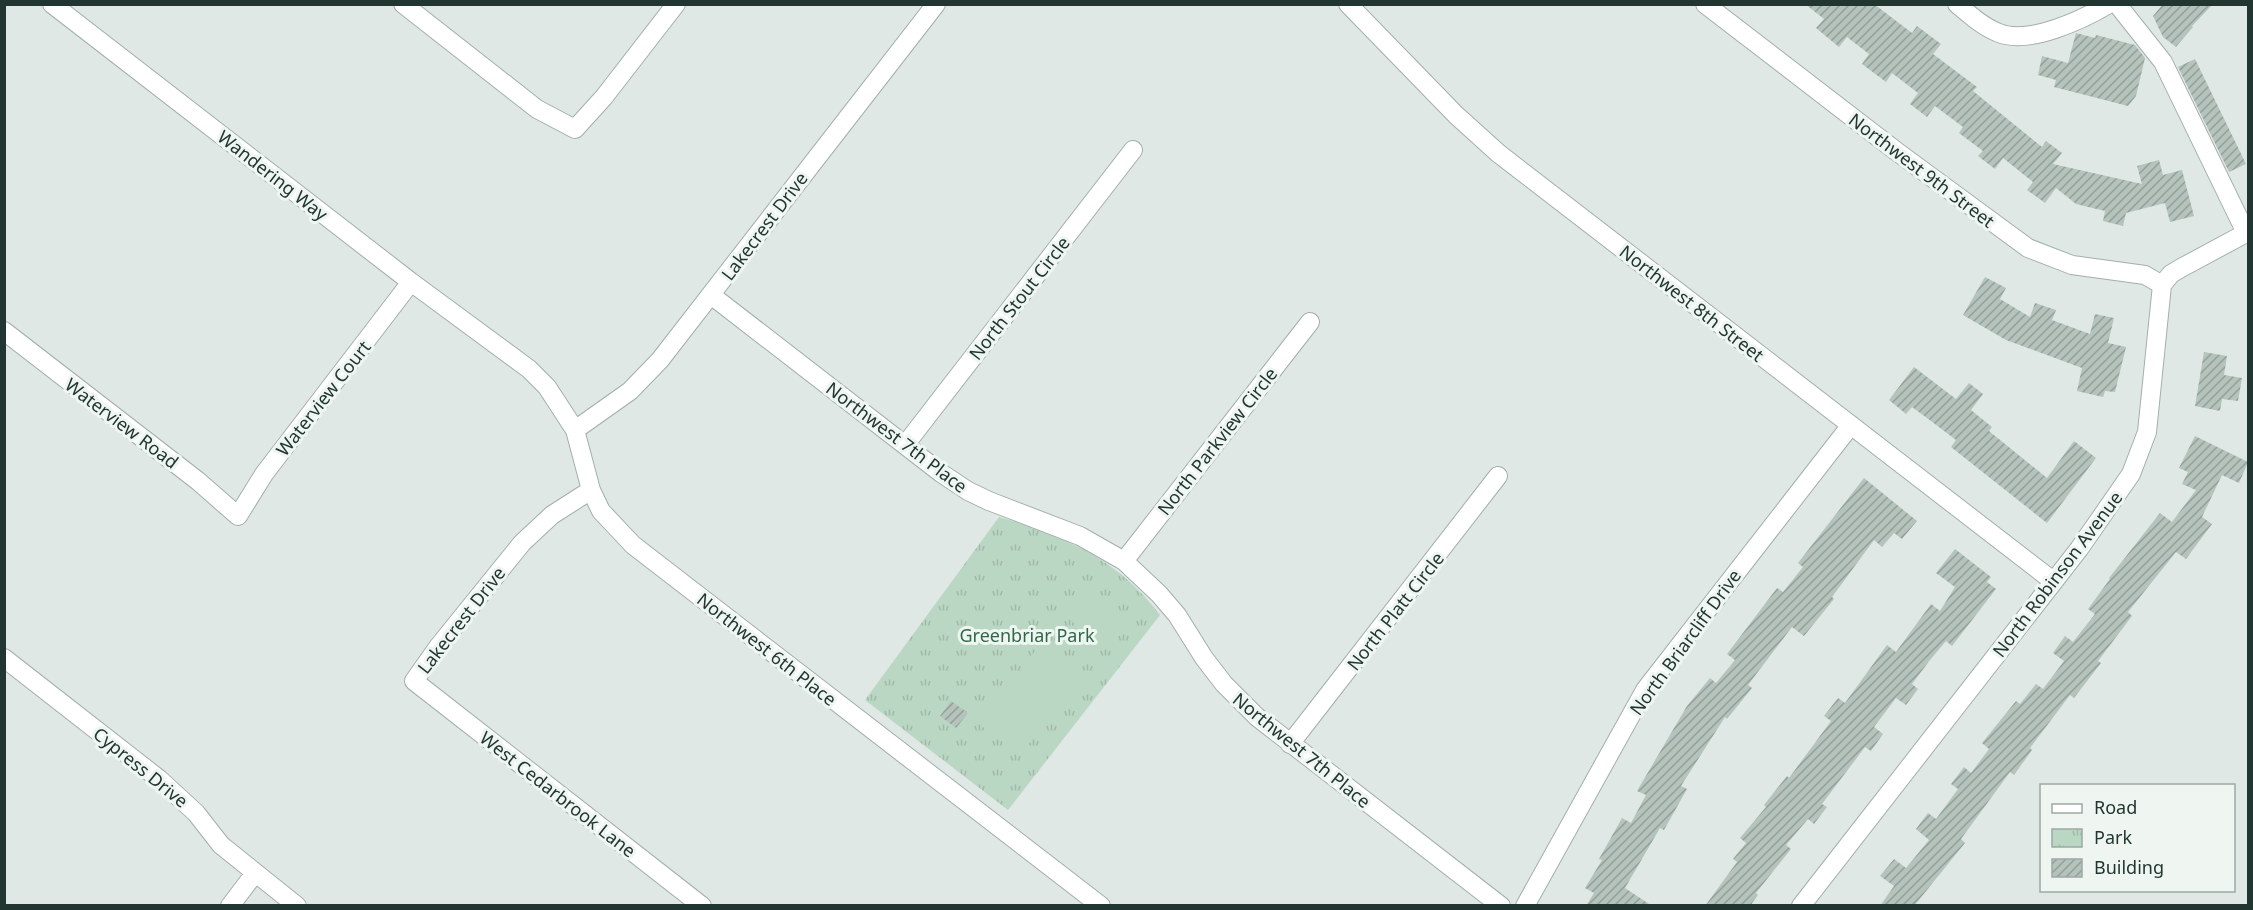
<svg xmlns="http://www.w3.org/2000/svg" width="2253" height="910" viewBox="0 0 2253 910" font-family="'Noto Sans',sans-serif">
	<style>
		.park { fill: url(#park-tufts) }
		.pitch { fill: #bad7c3 }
		.building { fill: url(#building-hatch) }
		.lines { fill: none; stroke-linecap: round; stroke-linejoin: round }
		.minor-casing { stroke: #a3afab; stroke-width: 20 }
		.minor { stroke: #fff; stroke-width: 18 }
		.labels { text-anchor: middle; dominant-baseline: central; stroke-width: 6; stroke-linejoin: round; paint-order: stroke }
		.street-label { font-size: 18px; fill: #223631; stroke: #eff6f2 }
		.park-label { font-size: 18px; fill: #316848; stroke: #eff6f2 }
	</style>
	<defs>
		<pattern id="park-tufts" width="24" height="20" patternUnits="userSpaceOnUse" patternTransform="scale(1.5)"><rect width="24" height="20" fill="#bad7c3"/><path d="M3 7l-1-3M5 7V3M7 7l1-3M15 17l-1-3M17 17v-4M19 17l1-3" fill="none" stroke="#a0b9a8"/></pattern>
		<pattern id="building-hatch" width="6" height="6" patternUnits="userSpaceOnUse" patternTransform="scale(1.5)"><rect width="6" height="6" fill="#b5c3bd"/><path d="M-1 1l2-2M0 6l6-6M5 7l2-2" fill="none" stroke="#939f9a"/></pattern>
	</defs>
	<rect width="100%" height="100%" fill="#dfe8e4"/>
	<path class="park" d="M999,517c65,19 119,42 161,98l-152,195 -143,-110z"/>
	<path class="pitch" d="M1088,594l28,23 -18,24 -29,-22z
		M1042,642l42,32 -64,81 -41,-31z"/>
	<path class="building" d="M1805,4h69l38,29 5,-7 24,18 -8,10 44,33 -4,4 69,56 4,-6 16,12 -9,11 89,20 -5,-18 22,-6 4,15 19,-5 12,46 -24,6 -5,-19 -39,10 -3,13 -20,-5 2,-10 -29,-7 -20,-16 -11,15 -18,-13 6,-8 -30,-24 -8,11 -17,-13 5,-5 -24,-18 4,-6 -28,-21 -8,11 -17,-13 8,-11 -26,-20 -6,9 -24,-18 7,-10 -22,-17 -8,10 -23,-19 8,-9z
		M2163,4h50l-21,22 1,1 -17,20 -13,-10 -10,-21z
		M2076,33l19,5 1,-3 39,10 10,13 -9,38 -8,10 -74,-19 2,-7 -18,-5 4,-19 26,7z
		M2195,59l51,105 -17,8 -51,-105z
		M1985,277l21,11 -6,11 30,18 5,-14 21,7 -4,10 38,14 5,-20 19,4 -6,25 18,4 -11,45 -10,-1 -2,6 -26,-6 5,-23 -76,-28 -43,-25z
		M2204,352l23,4 -3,19 18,3 -4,23 -16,-2 -2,12 -25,-5z
		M1914,367l42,32 13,-16 14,11 -12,16 21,17 -3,4 58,47 27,-37 22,17 -49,65 -96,-76 5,-7 -25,-19 -19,-14 -6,7 -17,-14z
		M2195,436l53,26 -9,21 -17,-8 -20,42 10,7 -26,35 -10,-7 -48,60 4,4 -34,45 3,2 -27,35 -4,-3 -40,53 2,2 -18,25 -4,-3 -49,67 4,4 -51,63h-34l14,-20 -14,-10 14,-17 12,9 23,-28 -13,-11 12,-16 8,6 22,-30 -7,-5 13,-17 7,6 18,-24 -7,-6 34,-42 4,3 16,-20 7,5 21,-28 -11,-8 12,-17 8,6 22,-28 -7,-5 22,-30 -1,-1 51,-65 12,9 24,-32 -14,-6 6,-12 -9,-4z
		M1864,478l53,43 -15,18 -8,-6 -12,14 -8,-7 -42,57 2,2 -30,37 -12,-9 -44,58 4,3 -25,31 -2,-2 -44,69 6,3 -23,41 -4,-2 -35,60 27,18h-66l8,-13 -9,-5 17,-28 -3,-1 23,-41 9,5 15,-28 -9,-4 50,-85 23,-28 6,5 19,-23 -8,-6 50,-66 6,4 20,-25 -5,-4z
		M1955,549l36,28 -4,5 9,7 -44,57 -6,-5 -16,19 -18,24 6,5 -12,16 -10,-7 -22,29 9,7 -12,17 -6,-4 -43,57 5,3 -13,17 -6,-5 -22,26 5,4 -35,44 2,2 -8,11h-45l32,-44 -4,-3 13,-16 -6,-5 26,-31 -2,-2 23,-29 2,2 42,-57 -7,-5 14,-18 7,5 42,-58 9,7 35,-48 9,7 15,-24 -19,-14z
		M951,701l17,12 -12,15 -16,-12z"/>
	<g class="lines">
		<g class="minor-casing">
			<path id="minor" d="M52,4l359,278 118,87 18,18 28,43 16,60 10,21 32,34 468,361
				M403,4l134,105 38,20 29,-32 72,-93
				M1348,4l108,111 42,38 555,428
				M1705,4l191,147 132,97 44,17 73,10 17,10
				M1957,4c13,11 26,23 42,29 30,12 83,-13 110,-29
				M2117,4l46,58 83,171
				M711,295l230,178 27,18 21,10 91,35 44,25 35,33 18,21 27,43 20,26 33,33 244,189
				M4,331l194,150 40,35 26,-42 147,-192
				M575,430l55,-39 30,-31 276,-356
				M905,445l228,-295
				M591,490l-39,25 -30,28 -84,104 -24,34 288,225
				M1124,561l186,-239
				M4,658l155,121 37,34 25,32 76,61
				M1290,744l208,-268
				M230,906l25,-33
				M1525,906l120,-216 206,-265
				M1801,906l278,-357 52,-75 16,-42 15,-147 9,-11 10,-6 67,-36"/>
		</g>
		<use href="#minor" class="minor"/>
	</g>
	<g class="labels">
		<g class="street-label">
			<text transform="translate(1922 170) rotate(37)">Northwest 9th Street</text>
			<text transform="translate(273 175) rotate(38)">Wandering Way</text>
			<text transform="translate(764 226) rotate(-53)">Lakecrest Drive</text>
			<text transform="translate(1019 298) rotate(-52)">North Stout Circle</text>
			<text transform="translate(1692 303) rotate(38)">Northwest 8th Street</text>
			<text transform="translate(323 398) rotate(-52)">Waterview Court</text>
			<text transform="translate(122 423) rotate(37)">Waterview Road</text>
			<text transform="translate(897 437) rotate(37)">Northwest 7th Place</text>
			<text transform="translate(1217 441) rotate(-52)">North Parkview Circle</text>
			<text transform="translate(2057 574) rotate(-53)">North Robinson Avenue</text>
			<text transform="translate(1395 611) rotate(-52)">North Platt Circle</text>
			<text transform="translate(461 620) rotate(-52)">Lakecrest Drive</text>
			<text transform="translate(1685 642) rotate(-54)">North Briarcliff Drive</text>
			<text transform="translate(767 649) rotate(38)">Northwest 6th Place</text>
			<text transform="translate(1302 750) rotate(39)">Northwest 7th Place</text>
			<text transform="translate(141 767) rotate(39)">Cypress Drive</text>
			<text transform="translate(558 794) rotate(38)">West Cedarbrook Lane</text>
		</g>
		<g class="park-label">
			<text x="1027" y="635">Greenbriar Park</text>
		</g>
	</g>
	<rect width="2253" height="910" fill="none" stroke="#223631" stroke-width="12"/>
	<rect x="2040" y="784" width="195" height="108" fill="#eff6f2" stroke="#9da9a5" stroke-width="1.5"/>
	<rect x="2052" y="804" width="30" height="9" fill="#ffffff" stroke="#9da9a5" stroke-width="1.5"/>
	<text x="2094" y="814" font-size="18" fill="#223631">Road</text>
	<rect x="2052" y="829" width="30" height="18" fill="url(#park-tufts)" stroke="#9da9a5" stroke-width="1.5"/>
	<text x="2094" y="844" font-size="18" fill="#223631">Park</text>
	<rect x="2052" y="859" width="30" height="18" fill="url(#building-hatch)" stroke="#9da9a5" stroke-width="1.5"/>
	<text x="2094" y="874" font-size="18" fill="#223631">Building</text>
</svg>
